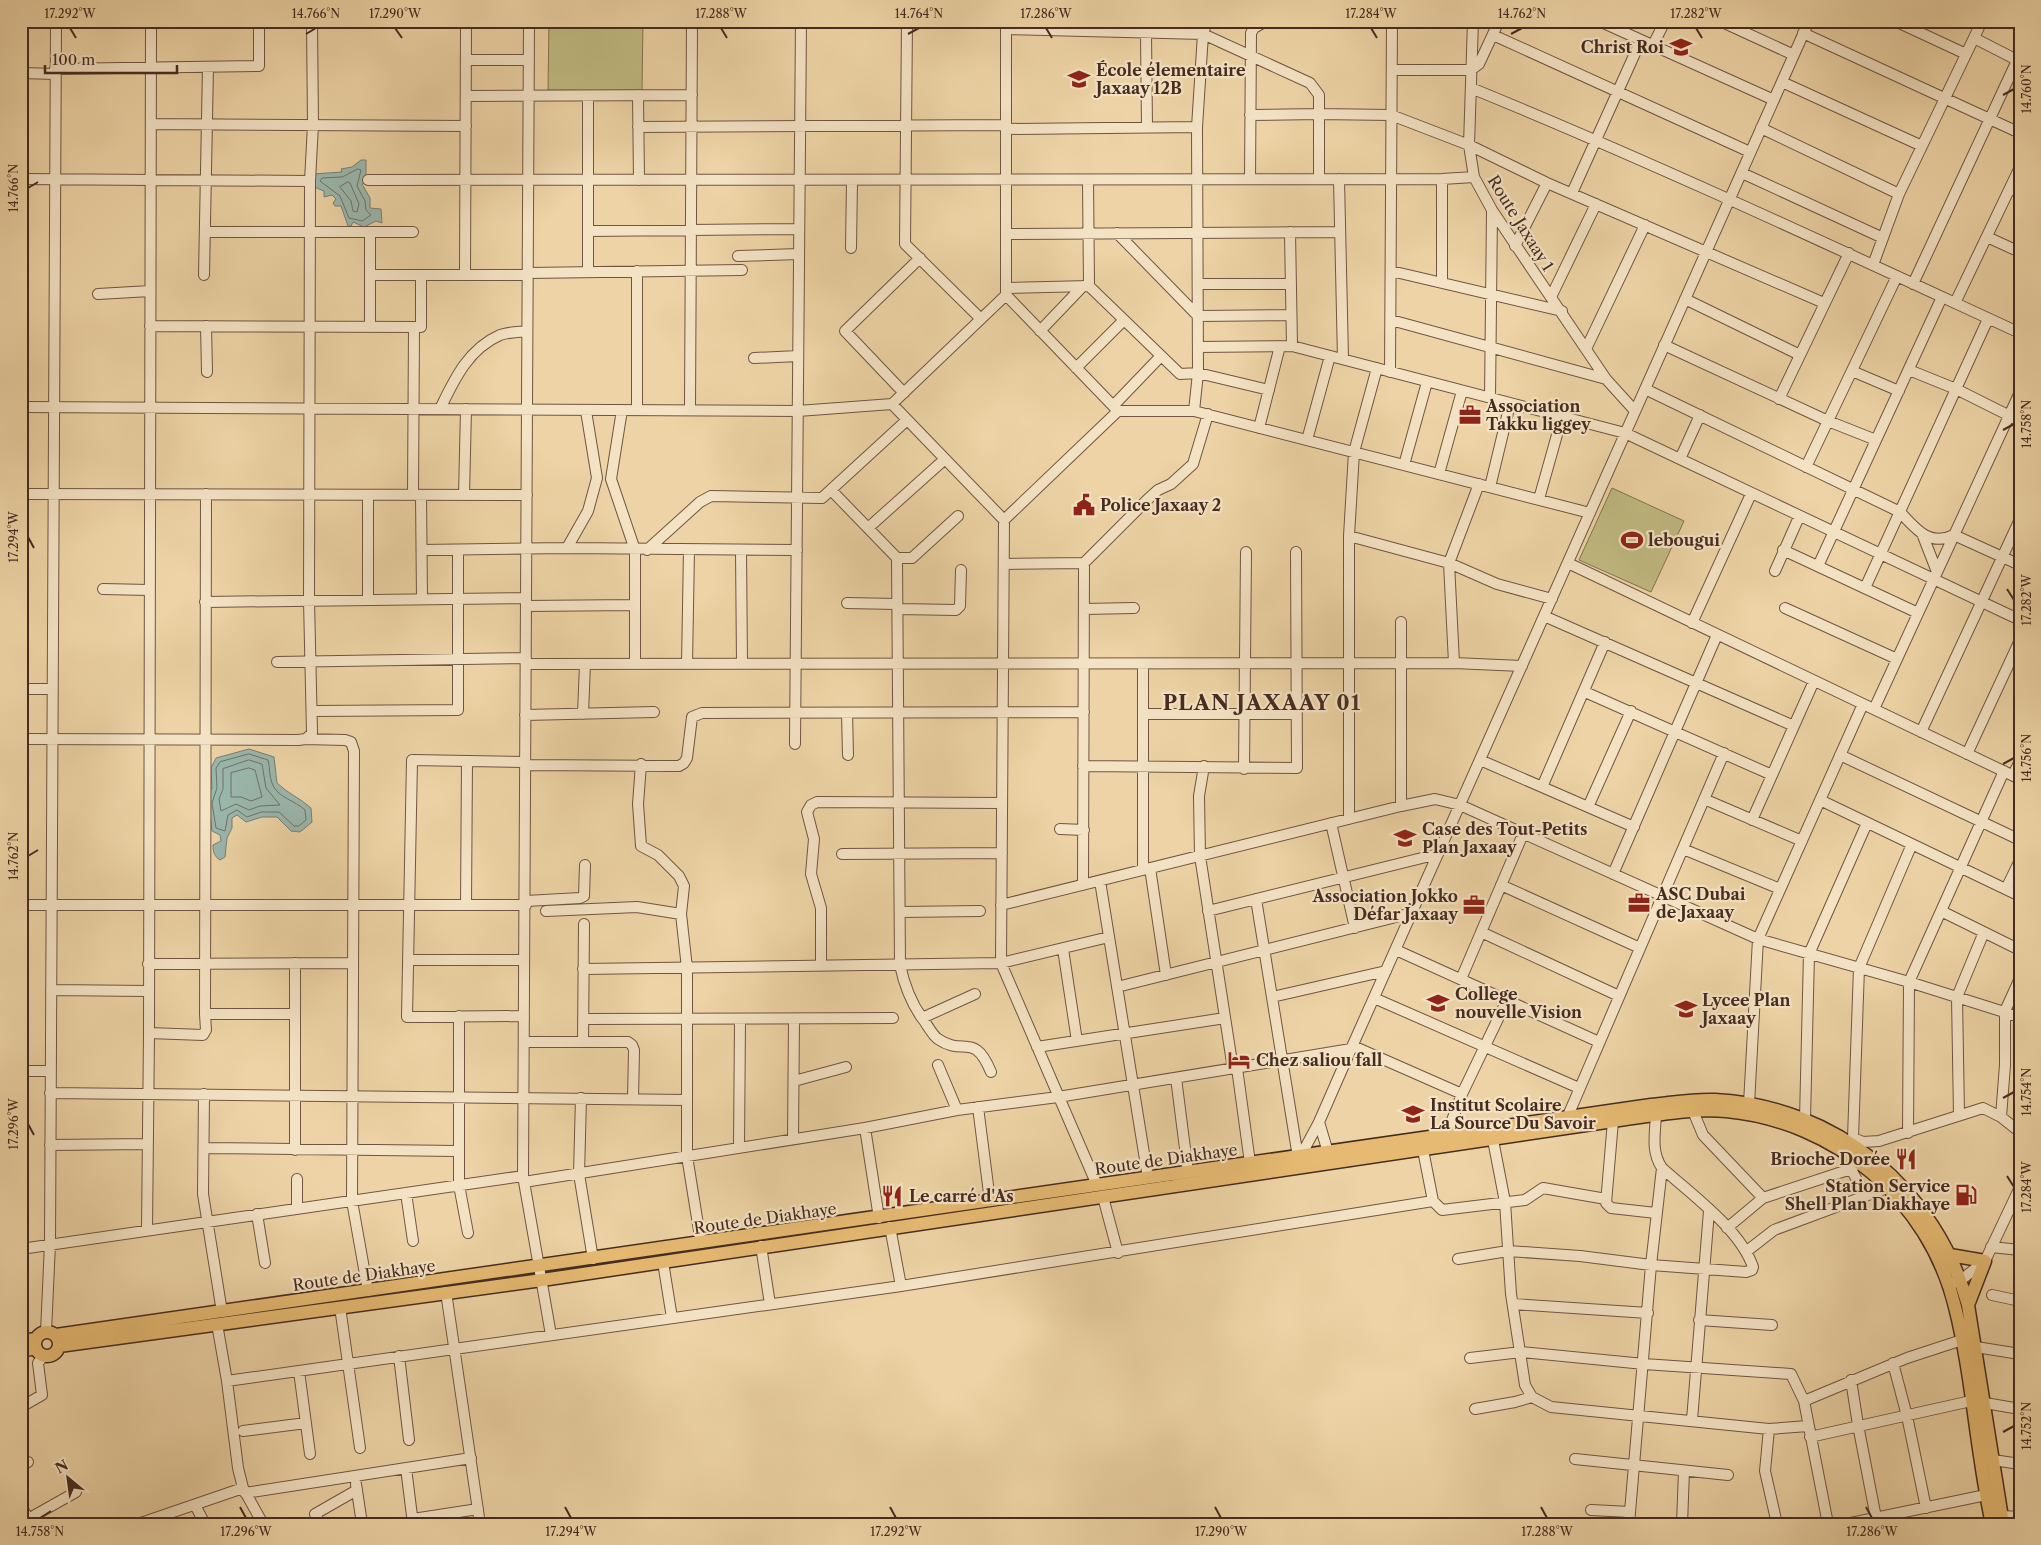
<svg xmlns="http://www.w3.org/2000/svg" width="2041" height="1545" viewBox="0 0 2041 1545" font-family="'Libre Caslon Text',serif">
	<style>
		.green { fill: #c0ba81; stroke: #837251 }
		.water { fill: #9ab7ad; stroke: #787f75 }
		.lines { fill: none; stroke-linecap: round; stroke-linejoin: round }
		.shore { stroke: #707167; stroke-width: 1 }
		.minor-casing { stroke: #705542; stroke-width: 12 }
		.major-casing { stroke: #462b21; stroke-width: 15 }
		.minor { stroke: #f3e2c4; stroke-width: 10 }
		.major { stroke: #e6ba72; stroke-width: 12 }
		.ticks { fill: none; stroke: #462b21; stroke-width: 2 }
		.labels { text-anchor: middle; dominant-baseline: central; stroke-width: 4.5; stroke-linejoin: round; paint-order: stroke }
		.poi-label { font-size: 16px; font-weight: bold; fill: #462b21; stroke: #f3e2c4; text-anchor: start }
		.street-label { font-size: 16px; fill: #462b21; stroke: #f3e2c4 }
		.district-label { font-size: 21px; font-weight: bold; letter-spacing: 1px; fill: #462b21; stroke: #f3e2c4 }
		.neatline { fill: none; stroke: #462b21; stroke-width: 2 }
		.ticks-label { font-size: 12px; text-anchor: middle; fill: #462b21 }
	</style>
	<rect width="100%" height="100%" fill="#edd3a5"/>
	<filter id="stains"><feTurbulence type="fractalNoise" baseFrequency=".004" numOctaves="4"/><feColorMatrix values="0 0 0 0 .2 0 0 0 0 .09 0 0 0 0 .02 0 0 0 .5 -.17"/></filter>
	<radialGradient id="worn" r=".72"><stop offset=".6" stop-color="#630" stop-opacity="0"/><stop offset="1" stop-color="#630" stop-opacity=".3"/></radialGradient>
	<path class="green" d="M549,21h94l-1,70 -94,-1z
		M1095,21h101v9l-101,-6z
		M1612,488l72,33 -33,71 -72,-32z"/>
	<path class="water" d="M361,160h5v21l-4,3 8,14v10l11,1 1,14 -6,-2 -12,6 -11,-5 -2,4h-3l-7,-20h-6l-2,-3 3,-4 -4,-4 -8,2v-6l-10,-4 -1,-13 29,-2 -1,-3 11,-2z
		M249,749l25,8 3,26c10,10 23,15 34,25l1,14 -12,10 -9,-1 -14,-14h-15l-16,5 -9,-7 -5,3v10l-5,10 -2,19 -5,3c-6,-4 -7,-8 -7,-15l8,-4 -1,-6 -8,-4 -4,-36 4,-7 -1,-20 5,-10z"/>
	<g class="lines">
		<path class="shore" d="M358,169l3,1 -4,16 8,15 1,9 5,5 -9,6 -13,-3 -9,-22 -20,-15 2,-3 20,-1z
			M348,182l2,1 9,21 -2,8 -4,-1 -2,-10 -11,-14z
			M249,754l19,6c2,7 1,16 4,23 4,14 24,18 33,27l1,10 -7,6h-5l-15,-14h-18l-14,5 -10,-7 -9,5 -3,16 -9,-3 -4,-25 5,-15 -1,-20 4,-6z
			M249,760l13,4 4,24 14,17 -20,1 -11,4 -13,-6 -15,7 -2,-12 4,-10v-20z
			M249,768l6,2 7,27 -11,4 -10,-4h-10v-24z"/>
		<g class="minor-casing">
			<path id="minor" d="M529,21l-6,1155 28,159
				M907,21l-2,223 76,75
				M1006,21v274l112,116
				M1473,21l-4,124 5,32 18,33 114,169 29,32
				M1599,21l175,79
				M1720,21l74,34
				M1895,21l71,33
				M1006,29l197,5 107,49 9,12v84
				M1146,33l1,94
				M1803,33l217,100
				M1493,35l257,117
				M1974,38l43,22
				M1653,45l12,-24
				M466,60h63
				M55,69l204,-3v-45
				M1392,70h79l8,-6 20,-43
				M21,73l34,1
				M1782,82l140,64
				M1471,88c186,76 367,161 549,245
				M638,95l1,85
				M466,96l226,-1
				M1250,115l69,-1 72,1 78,30 78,38 277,120
				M151,124l315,2
				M638,127l368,-2
				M1761,128l138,66
				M1006,129l191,-2
				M1742,173l141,65
				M21,179l289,2
				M1250,179l1,-146 3,-5 12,-7
				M1339,179l4,180
				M1442,179v104
				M368,180l1074,-1 32,-2
				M1088,180l1,106 91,88 18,-1 71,17
				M2010,188l10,5
				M1572,193l69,-153
				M588,231l211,-2
				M205,232h208
				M1290,232l2,114
				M1117,233l81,83 93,-1
				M1006,234l334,-2
				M1987,237l33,15
				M1515,246l32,-63
				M851,248l1,-68
				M738,256l61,-2
				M1873,265l26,-71 83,-173
				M637,271v139
				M1391,271l171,40
				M588,272v-176
				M528,273l214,-3
				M204,275l4,-208
				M370,275h158
				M465,275l1,-254
				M1198,284h93
				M1913,284l107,-230
				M1006,288l83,-2
				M98,294l52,-3
				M1551,297l45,-93
				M1685,299l115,56
				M1955,303l65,-136
				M1391,320l215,59
				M150,326l271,1v-52
				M206,326l1,46
				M370,327v-95
				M1040,331l43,-45
				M1664,345l164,76 48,19
				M1198,347l94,-1 333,87 395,187
				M1586,349l59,-124
				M754,358l44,-2
				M1076,368l48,-48
				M1909,370l47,19 64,32
				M1852,371l47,20
				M1390,372l2,-351
				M1645,389l255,123c16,17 29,35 54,23l66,30
				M904,393l-59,-62 75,-73
				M1490,398l2,-187
				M1779,399l70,-146
				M892,404l112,116 -3,443 96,222
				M1113,406l48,-50
				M21,407l777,4 94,-7 114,-109
				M440,409c14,-29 28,-60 60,-74 8,-3 19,-3 27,-4
				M622,410l-11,69 24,71v114
				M690,410l2,-389
				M1194,411l4,-38 -1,-246 6,-93 4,-13
				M1259,428l21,-82
				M1307,440l23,-84
				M1680,459l20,-44
				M1404,465l23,-83
				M1806,467l91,-191
				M1439,474l23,-83
				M1490,487l20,-83
				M831,490l66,68 3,407c4,19 10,36 22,53l53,-24
				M21,494l506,1
				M413,495l1,-168
				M421,495l1,104
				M464,495l2,-86
				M1539,499l23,-82
				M1004,520l114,-109h76l396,102
				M868,528l77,-69
				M1349,536l100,27 48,21 55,15
				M1923,536l14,36
				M567,548l21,-37 9,-33 -11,-67
				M422,550l145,-2 230,2
				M647,550l53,-48 11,-6 111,2 85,-78
				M741,550l1,114
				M1783,550l135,63
				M897,558h15l46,-42
				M1568,563l452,216
				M1004,564l80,-1 63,-63 11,-10 13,-6 22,-20 15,-50
				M1818,566l124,-269
				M1775,571l24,-54
				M1865,588l123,-269
				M103,589l46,1
				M368,600v-105
				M205,602l321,-4
				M847,603l50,1
				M526,606l109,-1
				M1785,608l112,51
				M898,609l58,1 4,-4 1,-36
				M1084,609l50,-1
				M1544,616l250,110
				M1692,623l59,-129
				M277,662l249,-4
				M1454,663l-5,-100 30,-79
				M526,664l928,-1 68,3
				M687,664l2,-114
				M21,689h31
				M1585,692l187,83
				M1874,709l146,-317
				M312,711l146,-1v-160
				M847,713l1,42
				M583,714l2,-50
				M1143,714h152
				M525,715l129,-3
				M1921,732l99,-213
				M21,739l277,1 8,-1 6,-6 -3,-133 1,-419 3,-56 -1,-104
				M306,739l39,1 6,2 3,9 -2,450 16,90
				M795,744l6,-723
				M1967,754l53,-114
				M1840,755l180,85
				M1480,760l154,67
				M641,764l-3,40 3,42 17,9 21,21 5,10 -3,28 6,54v188l14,87
				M525,765l154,1 5,-3 3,-5 5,-41 10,-4 382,-1
				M1083,766l214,2 -1,-216
				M1204,766l-5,30 1,60 33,213
				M1244,769l2,-217
				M2013,775l7,-14
				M1542,787l63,-145
				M1704,799l98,42
				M1820,800l200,96
				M1401,806v-184
				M1588,807l43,-96
				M1349,819v-283l5,-84 23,-84
				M1752,820l62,-139
				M1331,823l24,105
				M1060,829l24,1
				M1683,849l97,40
				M842,854l160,-1
				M1150,868l16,107
				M1143,870v-206
				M1613,874l104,-239
				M1100,881l48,297
				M1083,885l1,-322
				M1501,885l139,63
				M2006,889l14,-29
				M1256,899l42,258
				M526,901l54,-3 4,-2 1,-31
				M21,905h505
				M466,905l1,-144
				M1001,905l400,-99 34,-7 25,6 298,134 151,43 111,35
				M546,911l91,-4 44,7
				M1208,911l230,-57
				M1941,911l79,39
				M900,912l80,-1
				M1481,932l138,64
				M1063,949l14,92
				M1396,950l203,92
				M408,960h115
				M148,964l205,-1
				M821,966v-58l-10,-34 3,-35 -7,-27 4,-7 6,-3 185,1
				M583,969l418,-6 108,-26
				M1461,979l62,-145
				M1117,987l295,-74
				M51,990l97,1
				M1272,997l114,-26
				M1374,998l205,90
				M205,1014l1,-520
				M459,1016v169l9,48
				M524,1016l-117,1 5,-257 113,2
				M922,1018c5,6 10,17 16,21 26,18 36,-8 53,33
				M583,1019l310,-1
				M149,1033l54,2 3,-5 -1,-16h90
				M524,1042h104l4,3 2,5 -1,49
				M583,1042l1,-118
				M1353,1046l109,48
				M1037,1047l188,-29
				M938,1065l19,45
				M1237,1068l13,95
				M21,1071h29
				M1176,1078l12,94
				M794,1081l52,-14
				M50,1093l637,7
				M204,1094l-1,100 19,118
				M581,1098l-2,76 14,85
				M1749,1104l9,-165 105,-235
				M978,1107l12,94
				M1693,1111l10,24 60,63
				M1959,1115l-2,-118 27,-65
				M2001,1117l4,-52v-54l15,-33
				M1567,1118l157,-365
				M1805,1119l4,-165 58,-131
				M1613,1121l-7,82 5,5 45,5
				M1319,1122l11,37
				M865,1128l14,90
				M1908,1133l1,-151 95,-211
				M1446,1136l16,-42 45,-94
				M1853,1138l10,4 16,-1 104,-33 18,9 19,15
				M793,1139l1,-119
				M1493,1140l12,62 6,92 14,91 7,12 19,10 218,22 39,-3
				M1850,1142l3,-4 6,-170 53,-124
				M50,1145l97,-1
				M204,1148l254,3
				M739,1148l1,-129
				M295,1150v-187
				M1423,1150l10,51 9,9 83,-10 18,-12 63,11
				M1298,1161l21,-39 32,-73 458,-1028
				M1851,1169l14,26
				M524,1182l341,-54 92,-18 101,-13 293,-48
				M406,1193l7,48
				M1103,1197l15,56
				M297,1209v-30
				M257,1214l8,49
				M890,1227l11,59
				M1727,1228l36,-30 88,-29 8,-8
				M147,1230l2,-197 2,-1012
				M761,1246l9,58
				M1991,1247l29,3
				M21,1249l502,-73
				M1747,1251l27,-21 113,-42
				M1458,1259l50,-8 72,5 71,9 95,7 6,-2 1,-3c-13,-38 -62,-73 -91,-99 -11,-16 -7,-34 -6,-53
				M663,1262l9,56
				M1953,1283l8,-3 24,-19 35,-74
				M446,1292l34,232
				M1992,1295l28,6
				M1513,1304l135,9
				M340,1307l20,141
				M1699,1320l73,5
				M217,1324l10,57 11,87 5,20 20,36
				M46,1332l4,-88 6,-1223
				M1976,1347l44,7
				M399,1356l10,84
				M1470,1358l51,-6 123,12 147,10 13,27 24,123
				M1893,1363l14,53 19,92
				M299,1371l11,83
				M1851,1380l7,45 18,93
				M227,1381l674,-95 532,-85
				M1804,1401l103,-43 55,-18
				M1985,1403l35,6
				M21,1407l21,-12 -4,-32 6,-8
				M1475,1409l40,-7 17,-5
				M1692,1420l17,-209
				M1769,1429l-4,42 12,53
				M243,1431l63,-8
				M1810,1437l161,-36
				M1575,1459l153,16
				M1993,1460l27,4
				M21,1466l7,-4
				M406,1468l7,56
				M356,1484l6,40
				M245,1493l226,-35
				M195,1505l10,19
				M21,1506l10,18
				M1591,1510l39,2
				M2002,1516l18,1
				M413,1519l65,-10
				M21,1523l55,-31
				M138,1524l105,-36
				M320,1524l-5,-10 42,-24
				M1629,1524l22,-259 11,-97
				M1682,1524l2,-53
				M1846,1524l140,-29"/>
		</g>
		<g class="major-casing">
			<path id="major" d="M1950,1255l35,6 -17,44
				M35 1344a12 12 0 1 1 24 0a12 12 0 1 1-24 0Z
				M56,1335l1595,-230c21,-2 42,-6 64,-5 121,6 221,89 253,205l35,219
				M21,1341l15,-2
				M59,1346l483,-66 1071,-159c37,-5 75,-13 113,-10 109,10 203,89 229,196 18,71 21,145 37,217
				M21,1351l15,-3"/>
		</g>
		<use href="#minor" class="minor"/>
		<use href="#major" class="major"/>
	</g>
	<path class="ticks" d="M70,28l6,10M395,28l7,10M721,28l6,10M1046,28l6,10M1371,28l6,10M1696,28l6,10M306,34l10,-6M908,34l11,-6M1511,34l11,-6M2003,95l11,-6M28,188l10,-6M2003,430l11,-6M28,537l6,11M2007,589l7,11M2003,764l11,-6M28,856l10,-6M2003,1098l11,-6M28,1124l6,11M2007,1176l7,11M2003,1432l11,-6M240,1507l6,11M565,1507l6,11M890,1507l6,11M1215,1507l6,11M1541,1507l6,11M1866,1507l6,11M40,1518l11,-7"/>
	<defs>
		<g id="school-bare" transform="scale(1.725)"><path d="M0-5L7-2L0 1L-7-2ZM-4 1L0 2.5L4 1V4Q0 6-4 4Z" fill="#8f2418" stroke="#f3e2c4" stroke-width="2.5" paint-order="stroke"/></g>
		<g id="office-bare" transform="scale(1.725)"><path d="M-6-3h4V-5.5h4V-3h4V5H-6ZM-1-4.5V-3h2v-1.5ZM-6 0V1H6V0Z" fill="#8f2418" stroke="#f3e2c4" stroke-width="2.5" paint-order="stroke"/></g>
		<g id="civic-bare" transform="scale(1.725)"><path d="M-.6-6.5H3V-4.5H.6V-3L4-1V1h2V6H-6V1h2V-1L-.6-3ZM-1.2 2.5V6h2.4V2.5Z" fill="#8f2418" stroke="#f3e2c4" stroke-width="2.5" paint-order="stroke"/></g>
		<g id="stadium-bare" transform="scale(1.725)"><path d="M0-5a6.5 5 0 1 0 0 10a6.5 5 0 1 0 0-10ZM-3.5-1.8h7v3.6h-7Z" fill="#8f2418" stroke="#f3e2c4" stroke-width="2.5" paint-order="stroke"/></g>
		<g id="hotel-bare" transform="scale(1.725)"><path d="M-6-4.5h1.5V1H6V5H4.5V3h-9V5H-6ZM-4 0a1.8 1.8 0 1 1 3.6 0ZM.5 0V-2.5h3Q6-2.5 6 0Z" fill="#8f2418" stroke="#f3e2c4" stroke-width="2.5" paint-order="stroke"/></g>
		<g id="restaurant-bare" transform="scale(1.725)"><path d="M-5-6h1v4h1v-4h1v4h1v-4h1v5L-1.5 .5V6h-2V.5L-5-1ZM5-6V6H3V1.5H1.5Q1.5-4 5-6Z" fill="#8f2418" stroke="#f3e2c4" stroke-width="2.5" paint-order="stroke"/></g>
		<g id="fuel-bare" transform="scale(1.725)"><path d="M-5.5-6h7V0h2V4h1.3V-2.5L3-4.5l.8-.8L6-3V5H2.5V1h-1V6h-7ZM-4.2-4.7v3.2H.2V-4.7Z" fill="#8f2418" stroke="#f3e2c4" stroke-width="2.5" paint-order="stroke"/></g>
	</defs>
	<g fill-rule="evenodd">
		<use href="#school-bare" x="1681" y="47"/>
		<use href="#school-bare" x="1079" y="79"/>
		<use href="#office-bare" x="1470" y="415"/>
		<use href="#civic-bare" x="1084" y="505"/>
		<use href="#stadium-bare" x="1632" y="540"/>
		<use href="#school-bare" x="1405" y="838"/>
		<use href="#office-bare" x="1639" y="903"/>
		<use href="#office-bare" x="1474" y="905"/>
		<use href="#school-bare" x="1438" y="1003"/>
		<use href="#school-bare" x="1686" y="1009"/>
		<use href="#hotel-bare" x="1239" y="1060"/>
		<use href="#school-bare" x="1413" y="1114"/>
		<use href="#restaurant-bare" x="1906" y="1159"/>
		<use href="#fuel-bare" x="1966" y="1195"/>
		<use href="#restaurant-bare" x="892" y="1196"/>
	</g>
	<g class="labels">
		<g class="poi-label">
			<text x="1664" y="47" text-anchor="end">Christ Roi</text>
			<text x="1096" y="70">École élementaire<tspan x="1096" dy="18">Jaxaay 12B</tspan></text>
			<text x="1486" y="406">Association<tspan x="1486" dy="18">Takku liggey</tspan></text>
			<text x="1100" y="505">Police Jaxaay 2</text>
			<text x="1648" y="540">lebougui</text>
			<text x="1422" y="829">Case des Tout-Petits<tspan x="1422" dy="18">Plan Jaxaay</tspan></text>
			<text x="1656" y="894">ASC Dubai<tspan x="1656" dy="18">de Jaxaay</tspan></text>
			<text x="1458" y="896" text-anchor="end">Association Jokko<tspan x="1458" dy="18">Défar Jaxaay</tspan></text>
			<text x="1455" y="994">College<tspan x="1455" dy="18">nouvelle Vision</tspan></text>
			<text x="1702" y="1000">Lycee Plan<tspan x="1702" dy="18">Jaxaay</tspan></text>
			<text x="1256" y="1060">Chez saliou fall</text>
			<text x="1430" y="1105">Institut Scolaire<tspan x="1430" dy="18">La Source Du Savoir</tspan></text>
			<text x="1890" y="1159" text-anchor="end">Brioche Dorée</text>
			<text x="1950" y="1186" text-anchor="end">Station Service<tspan x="1950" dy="18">Shell Plan Diakhaye</tspan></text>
			<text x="909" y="1196">Le carré d'As</text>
		</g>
		<g class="street-label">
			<text transform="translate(1521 223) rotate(58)">Route Jaxaay 1</text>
			<text transform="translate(1166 1159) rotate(-8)">Route de Diakhaye</text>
			<text transform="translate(765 1218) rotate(-8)">Route de Diakhaye</text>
			<text transform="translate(364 1275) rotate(-8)">Route de Diakhaye</text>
		</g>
		<g class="district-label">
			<text x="1262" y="702">PLAN JAXAAY 01</text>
		</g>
	</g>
	<rect width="2041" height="1545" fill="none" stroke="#edd3a5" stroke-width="55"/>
	<g transform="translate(68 1478) rotate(331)" stroke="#f3e2c4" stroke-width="4" paint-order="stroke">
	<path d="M0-4L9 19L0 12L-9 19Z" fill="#462b21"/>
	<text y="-8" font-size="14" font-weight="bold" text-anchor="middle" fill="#462b21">N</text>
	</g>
	<path d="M45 65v8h132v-8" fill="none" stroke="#462b21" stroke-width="2.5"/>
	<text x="52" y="65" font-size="15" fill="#462b21" stroke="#f3e2c4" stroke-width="4" paint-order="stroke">100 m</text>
	<rect x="28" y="28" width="1986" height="1490" class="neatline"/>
	<g class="ticks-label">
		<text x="70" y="18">17.292°W</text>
		<text x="316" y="18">14.766°N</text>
		<text x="395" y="18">17.290°W</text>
		<text x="721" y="18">17.288°W</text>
		<text x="919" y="18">14.764°N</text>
		<text x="1046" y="18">17.286°W</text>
		<text x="1371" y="18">17.284°W</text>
		<text x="1522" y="18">14.762°N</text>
		<text x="1696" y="18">17.282°W</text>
		<text transform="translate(2027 89) rotate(-90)" y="4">14.760°N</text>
		<text transform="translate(14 188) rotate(-90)" y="4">14.766°N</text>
		<text transform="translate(2027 424) rotate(-90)" y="4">14.758°N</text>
		<text transform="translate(14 537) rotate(-90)" y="4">17.294°W</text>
		<text transform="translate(2027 600) rotate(-90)" y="4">17.282°W</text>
		<text transform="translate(2027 758) rotate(-90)" y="4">14.756°N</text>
		<text transform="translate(14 856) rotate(-90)" y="4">14.762°N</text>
		<text transform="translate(2027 1092) rotate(-90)" y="4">14.754°N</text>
		<text transform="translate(14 1124) rotate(-90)" y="4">17.296°W</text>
		<text transform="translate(2027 1187) rotate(-90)" y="4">17.284°W</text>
		<text transform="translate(2027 1426) rotate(-90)" y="4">14.752°N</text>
		<text x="40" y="1536">14.758°N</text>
		<text x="246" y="1536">17.296°W</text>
		<text x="571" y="1536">17.294°W</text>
		<text x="896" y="1536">17.292°W</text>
		<text x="1221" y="1536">17.290°W</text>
		<text x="1547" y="1536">17.288°W</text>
		<text x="1872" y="1536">17.286°W</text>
	</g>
	<rect width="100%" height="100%" filter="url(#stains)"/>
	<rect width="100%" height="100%" fill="url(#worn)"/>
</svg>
